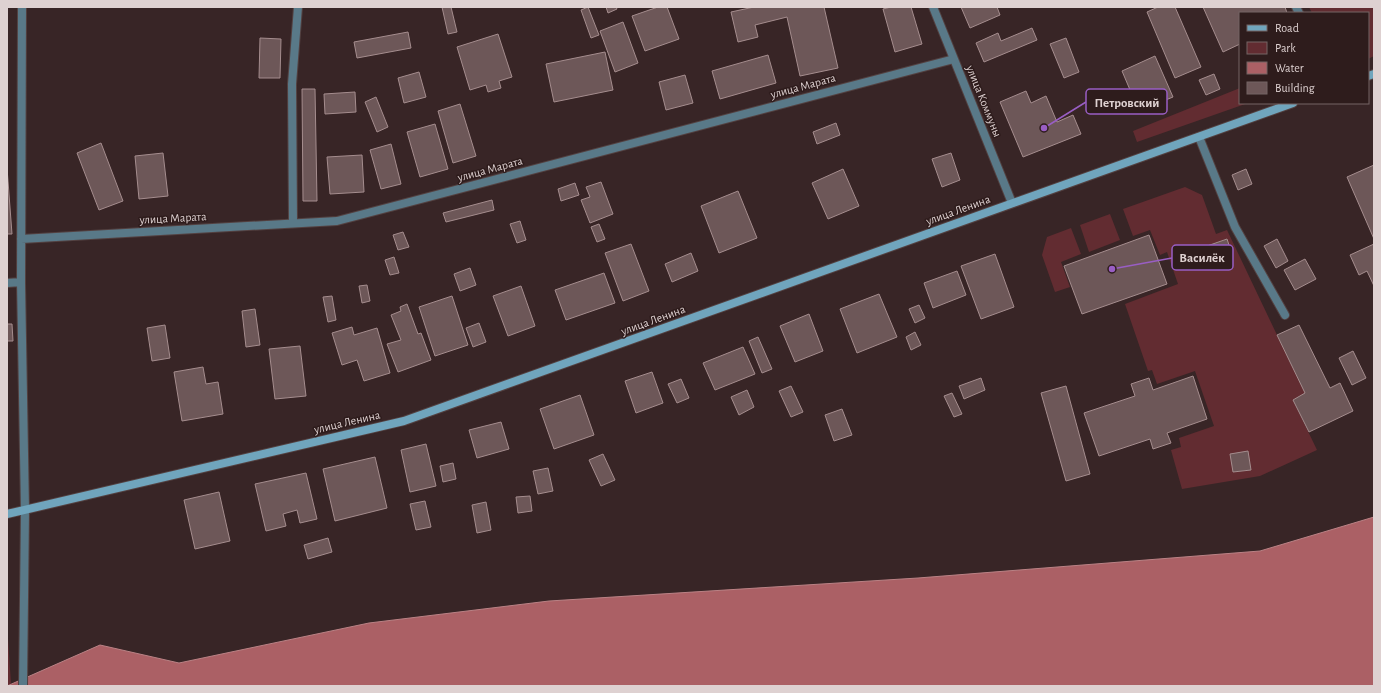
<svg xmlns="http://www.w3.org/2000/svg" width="1381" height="693" viewBox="0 0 1381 693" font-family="'Alegreya Sans',sans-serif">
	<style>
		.green { fill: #622c31; fill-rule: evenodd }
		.water { fill: #ab6065; stroke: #ba8285 }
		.building { fill: #6d5758; stroke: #a58d8e }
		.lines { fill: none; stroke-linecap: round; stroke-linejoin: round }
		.lane-casing { stroke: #534141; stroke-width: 10 }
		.street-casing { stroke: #534141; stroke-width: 10 }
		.secondary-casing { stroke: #534141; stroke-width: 10 }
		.lane { stroke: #597988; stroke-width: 8 }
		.street { stroke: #597988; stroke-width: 8 }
		.secondary { stroke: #70a5bd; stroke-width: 8 }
		.labels { text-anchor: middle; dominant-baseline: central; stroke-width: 3; stroke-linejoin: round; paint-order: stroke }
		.street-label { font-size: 12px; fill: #ded1d1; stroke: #2e1c1c }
		.leader { fill: none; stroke: #995ec4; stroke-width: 1.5 }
		.callout-dot { fill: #995ec4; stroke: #2e1c1c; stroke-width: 1.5 }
		.callout { fill: #2e1c1c; stroke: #995ec4; stroke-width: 1.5 }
		.callout-label { font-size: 13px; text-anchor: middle; font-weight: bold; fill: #ded1d1 }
	</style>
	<rect width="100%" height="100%" fill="#382526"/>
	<path class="green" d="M1309,7h65v49l-6,3v-46h-56z
		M1240,88v15h8l-111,39 -4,-11z
		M1185,187l17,8 14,39 11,-4 50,105 28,58 -12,7 24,50 -57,26 -78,13 -11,-39 10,-3 -2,-9 35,-12 -19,-55 -38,13 -5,-14 -4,1 -23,-67 53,-20 -11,-32 -7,3 -10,-25 -17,6 -10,-27zM1226,239l4,9 -20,8 -3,-10zM1230,454l21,16 -17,2z
		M1110,214l10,26 -31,12 -9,-27z
		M1071,228l10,26 -20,8 9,25 -15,5 -13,-37 5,-18z
		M7,623l4,61 -4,2z"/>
	<path class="water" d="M1374,517v169h-1367l93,-41 79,18 190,-40 180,-22 369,-23 342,-27z"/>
	<path class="building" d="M442,7h9l6,25 -9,2z
		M588,7l11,28 -8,3 -10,-28z
		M606,7h10l1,2 -9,4z
		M658,7h9l12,32 -34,12 -13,-35z
		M754,7h70l14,61 -38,8 -13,-59 -32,8 3,12 -20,5 -7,-30z
		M891,7h20l11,37 -27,8 -12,-43z
		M961,7h36l3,8 -30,13z
		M1158,7h17l26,60 -26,11 -28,-66z
		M1203,7h82l2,6h-47v31l-17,8z
		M623,22l15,41 -23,9 -15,-41z
		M1032,28l5,12 -53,22 -8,-19 22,-10 3,8z
		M408,32l3,16 -54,10 -3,-16z
		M498,34l14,43 -13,4 2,7 -13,4 -2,-7 -16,5 -13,-43z
		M260,38l21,1 -1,39h-21z
		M1066,38l13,34 -15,6 -14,-34z
		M605,52l8,38 -59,12 -8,-38z
		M768,55l8,28 -56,16 -8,-28z
		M1155,56l18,41 -34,14 -17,-40z
		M419,72l7,25 -22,6 -6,-25z
		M1214,74l6,15 -14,6 -7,-15z
		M685,75l8,28 -27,7 -7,-28z
		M302,89h13l2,112h-14z
		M1026,91l5,12 15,-7 11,26 16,-7 8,19 -58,23 -23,-55z
		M355,92l1,20 -31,2 -1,-20z
		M376,97l12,30 -11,5 -12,-30z
		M460,104l16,52 -23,7 -15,-52z
		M836,123l4,12 -23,9 -4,-12z
		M435,124l13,45 -28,8 -13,-45z
		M101,143l22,58 -24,9 -22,-57z
		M391,144l10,40 -20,5 -11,-39z
		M163,153l5,43 -29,3 -4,-43z
		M951,153l9,27 -18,7 -10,-28z
		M362,155l2,37 -34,2 -3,-37z
		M1374,165v74l-27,-62z
		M7,168l5,66h-5z
		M843,169l16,37 -31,13 -16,-36z
		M1246,169l6,15 -14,6 -6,-15z
		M601,182l12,32 -23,9 -9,-23 9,-3 -4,-10z
		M575,183l4,12 -18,6 -3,-12z
		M738,191l19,47 -38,15 -18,-47z
		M492,200l2,10 -48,12 -3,-9z
		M520,221l6,19 -9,3 -7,-19z
		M599,224l6,15 -8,3 -6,-15z
		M403,232l6,15 -11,3 -5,-15z
		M1149,235l18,49 -85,30 -18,-48z
		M1227,239l3,9 -20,8 -3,-10z
		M1277,239l11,22 -12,7 -12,-22z
		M631,244l18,47 -26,10 -18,-48z
		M1374,244v42l-7,-15 -8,4 -9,-20z
		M691,253l7,18 -26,11 -7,-18z
		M995,254l19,53 -33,12 -20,-53z
		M394,257l5,16 -9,2 -5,-15z
		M1305,259l11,20 -21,11 -11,-20z
		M470,268l6,17 -16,6 -6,-17z
		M957,271l9,24 -33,13 -9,-25z
		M604,273l11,30 -49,17 -11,-30z
		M367,285l3,16 -8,2 -3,-17z
		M521,286l14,40 -27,10 -15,-40z
		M879,294l18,43 -40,16 -17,-44z
		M332,296l4,24 -8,2 -5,-25z
		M452,296l16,49 -33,11 -16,-49z
		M407,304l11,30 3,-1 10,27 -33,12 -11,-28 14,-4 -10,-25 10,-4 -1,-4z
		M919,305l6,13 -10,5 -6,-14z
		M255,309l5,36 -14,2 -4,-36z
		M809,314l14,37 -28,11 -15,-36z
		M479,323l7,19 -13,5 -7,-19z
		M7,324h5l1,17h-6z
		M165,325l5,33 -18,3 -5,-33z
		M1299,325l31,63 10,-5 13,28 -44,21 -16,-32 12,-7 -28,-58z
		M352,327l2,8 23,-7 13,45 -26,8 -7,-21 -15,5 -10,-32z
		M915,332l6,13 -10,5 -5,-13z
		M758,337l14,32 -10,4 -13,-32z
		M300,346l6,50 -31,3 -6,-50z
		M743,347l12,27 -40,16 -12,-27z
		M1353,351l13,27 -14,7 -13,-27z
		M203,367l3,17 12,-2 5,32 -41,7 -8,-49z
		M652,372l11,31 -27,10 -11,-32z
		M1193,376l14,43 -40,14 4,10 -18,6 -3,-10 -51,17 -15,-43 51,-17 -4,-12 18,-6 4,12z
		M981,378l4,12 -21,9 -5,-13z
		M681,379l8,19 -12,5 -9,-19z
		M791,386l12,26 -12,5 -12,-26z
		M1066,386l24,88 -24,7 -25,-88z
		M747,390l7,17 -15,8 -8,-18z
		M952,393l10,21 -8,3 -10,-21z
		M580,395l14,40 -40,14 -14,-40z
		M842,409l10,26 -18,6 -9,-26z
		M501,422l8,27 -32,9 -8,-28z
		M426,444l10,42 -26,6 -9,-42z
		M1248,451l3,19 -18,2 -3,-18z
		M603,454l12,26 -14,6 -12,-26z
		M375,457l12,51 -52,13 -12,-52z
		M453,463l3,16 -13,3 -3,-16z
		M548,468l5,23 -15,3 -5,-23z
		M306,473l11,46 -17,4 -3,-13 -14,4 3,12 -20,5 -11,-47z
		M219,492l11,49 -35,8 -11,-49z
		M530,496l2,15 -14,2 -2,-16z
		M425,501l6,26 -15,3 -6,-26z
		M486,502l5,28 -14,3 -5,-28z
		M328,538l4,14 -24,7 -4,-14z"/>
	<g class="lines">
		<g class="lane-casing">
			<path id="lane" d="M1296,7l3,6
				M1199,137l36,90 50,88
				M293,223l-1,-139 6,-77
				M23,686l2,-176"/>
		</g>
		<g class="street-casing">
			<path id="street" d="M22,7l-1,275 4,228
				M933,7l79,196
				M21,239l316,-18 617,-162
				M7,283l14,-1"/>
		</g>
		<g class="secondary-casing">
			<path id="secondary" d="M1368,76l6,-2
				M7,514l397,-93 889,-318"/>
		</g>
		<use href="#lane" class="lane"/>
		<use href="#street" class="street"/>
		<use href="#secondary" class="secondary"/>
	</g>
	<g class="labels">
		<g class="street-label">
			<text transform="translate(803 86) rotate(-15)">улица Марата</text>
			<text transform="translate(984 101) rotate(68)">улица Коммуны</text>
			<text transform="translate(490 169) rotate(-15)">улица Марата</text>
			<text transform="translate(958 210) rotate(-20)">улица Ленина</text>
			<text transform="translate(173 218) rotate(-3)">улица Марата</text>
			<text transform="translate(653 320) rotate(-20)">улица Ленина</text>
			<text transform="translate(347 422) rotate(-13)">улица Ленина</text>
		</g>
	</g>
	<path class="leader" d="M1044 128L1086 102M1112 269L1172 258"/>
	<g class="callout-dot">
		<circle cx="1044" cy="128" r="4"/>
		<circle cx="1112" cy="269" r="4"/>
	</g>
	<g class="callout">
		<rect x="1086" y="89" width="81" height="25" rx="4"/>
		<rect x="1172" y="245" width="61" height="25" rx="4"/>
	</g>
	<g class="callout-label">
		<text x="1127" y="107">Петровский</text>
		<text x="1202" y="262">Василёк</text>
	</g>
	<rect width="1381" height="693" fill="none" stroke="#ded1d1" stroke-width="16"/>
	<rect x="1239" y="12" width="130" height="92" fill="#2e1c1c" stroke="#746464"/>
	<rect x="1247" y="25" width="20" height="6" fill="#70a5bd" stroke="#746464"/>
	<text x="1275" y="32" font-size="12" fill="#ded1d1">Road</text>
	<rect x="1247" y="42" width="20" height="12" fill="#622c31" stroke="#746464"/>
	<text x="1275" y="52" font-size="12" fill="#ded1d1">Park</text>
	<rect x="1247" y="62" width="20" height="12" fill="#ab6065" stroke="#746464"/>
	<text x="1275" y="72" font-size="12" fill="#ded1d1">Water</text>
	<rect x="1247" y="82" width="20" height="12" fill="#6d5758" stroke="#746464"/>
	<text x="1275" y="92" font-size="12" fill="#ded1d1">Building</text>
</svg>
